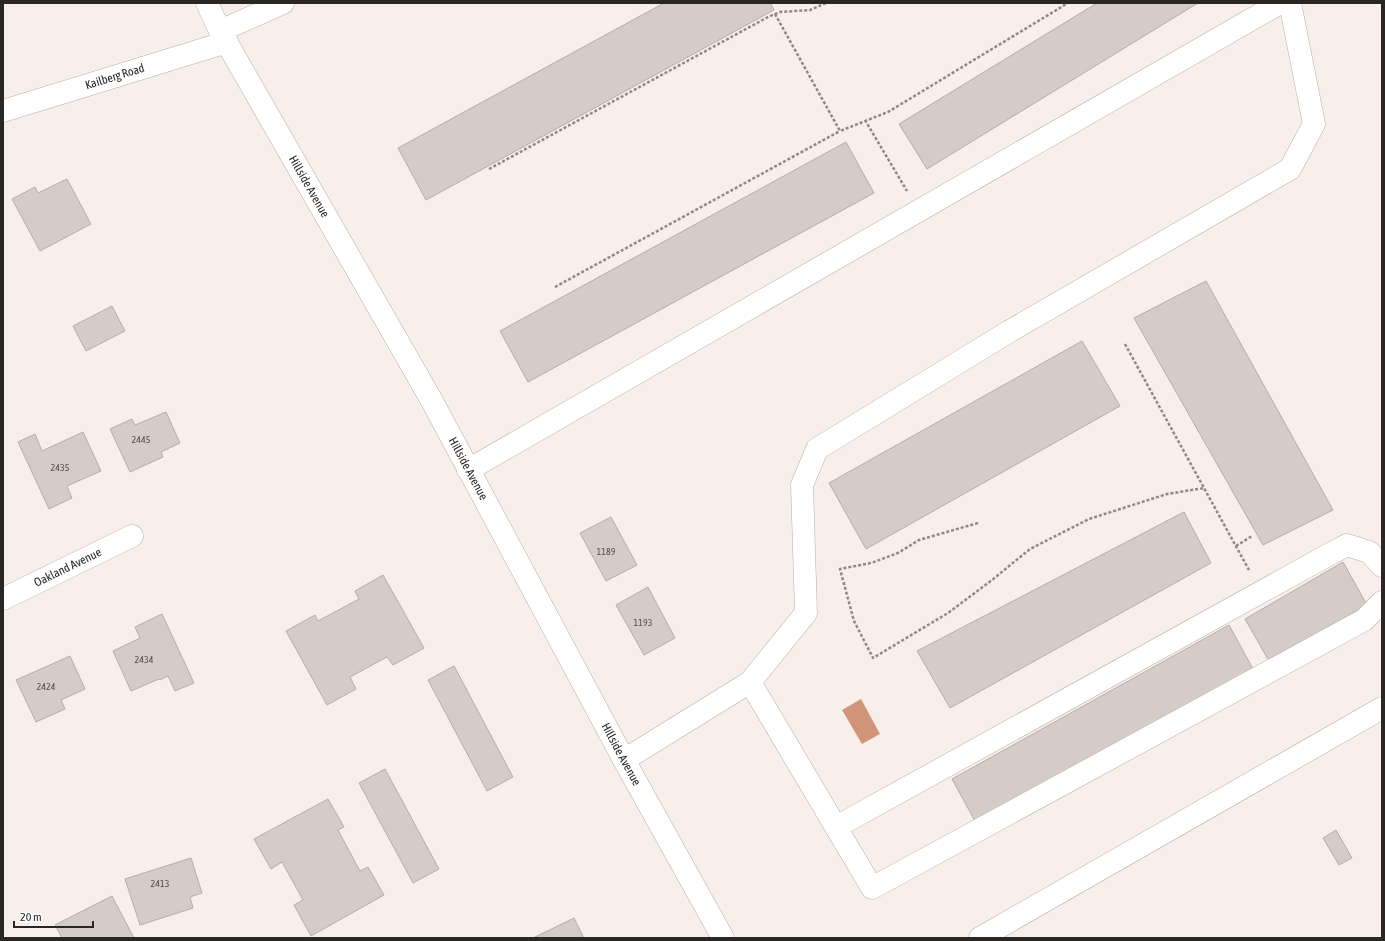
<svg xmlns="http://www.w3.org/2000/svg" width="1385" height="941" viewBox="0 0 1385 941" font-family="'Asap Condensed',sans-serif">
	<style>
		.water { fill: #d09579 }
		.building { fill: #d6ccc7; stroke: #b6aca8 }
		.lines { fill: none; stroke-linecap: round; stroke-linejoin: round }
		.minor-casing { stroke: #b6ada8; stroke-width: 23 }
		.path { stroke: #908985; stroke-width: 2.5; stroke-dasharray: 3 2; stroke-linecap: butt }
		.minor { stroke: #fff; stroke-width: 22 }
		.labels { text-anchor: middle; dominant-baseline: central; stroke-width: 3; stroke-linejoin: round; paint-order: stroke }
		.number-label { font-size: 10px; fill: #55504d }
		.street-label { font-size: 12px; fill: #2a2624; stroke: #fff }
	</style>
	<rect width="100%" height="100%" fill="#f9efea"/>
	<path class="water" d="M861,699l19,35 -18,10 -20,-34z"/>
	<path class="building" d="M664,3h106l4,7 -348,190 -28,-52z
		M1097,3h101l-271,166 -28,-45z
		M846,142l28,51 -346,189 -28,-51z
		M67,179l24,45 -51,27 -28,-52 23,-12 3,6z
		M1206,281l127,229 -70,35 -129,-227z
		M112,306l13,25 -39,20 -13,-25z
		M1082,341l38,65 -254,143 -37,-66z
		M166,412l14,31 -19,9 2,5 -33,15 -20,-43 22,-10 3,6z
		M83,432l18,39 -34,15 5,12 -23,11 -31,-67 17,-8 7,17z
		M1184,512l27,51 -261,145 -33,-57z
		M611,517l26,48 -31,16 -26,-48z
		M1343,562l24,43 -98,56 -24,-42z
		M383,575l41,73 -31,17 -6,-8 -37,20 6,12 -29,16 -41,-74 29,-16 3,6 41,-22 -4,-8z
		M648,587l27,51 -31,17 -28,-50z
		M162,614l32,69 -19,8 -7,-15 -8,4 -1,-1 -28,12 -18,-40 27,-13 -5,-11z
		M1229,625l24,44 -277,154 -24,-44z
		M70,656l15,33 -24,11 4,9 -29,13 -20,-42z
		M454,666l59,111 -26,14 -59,-111z
		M385,769l54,100 -26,14 -54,-100z
		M328,799l16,28 -6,3 22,41 8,-4 16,28 -73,41 -17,-31 9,-5 -21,-38 -11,7 -17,-30z
		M1336,830l16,28 -13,7 -16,-27z
		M191,858l11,35 -12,4 3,11 -53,17 -15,-46z
		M112,896l22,42h-72l-7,-13z
		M574,918l10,20h-51z"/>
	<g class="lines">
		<g class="minor-casing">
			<g id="minor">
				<path id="s1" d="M207,3l13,28 212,370 192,359 99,178"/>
				<path d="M1290,3l24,121 -24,45 -280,162 -193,118 -15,36 4,128 -56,69 122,206 492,-268 18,-18"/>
				<path d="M220,31l63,-28"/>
				<path id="s2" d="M3,111l224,-69"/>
				<path d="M468,470l812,-467"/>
				<path id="s3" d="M3,599l129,-63"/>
				<path d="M624,760l126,-78"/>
				<path d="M836,827l492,-272 19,-10 22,7 13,14"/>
				<path d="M980,938l402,-230"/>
			</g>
		</g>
		<path class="path" d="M775,14l65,117 48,-19 180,-109
			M865,120l42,71
			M489,169l279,-152 12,-5 30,-2 16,-7
			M555,287l285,-156
			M1125,344l124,226
			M978,523l-59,17 -21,13 -27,10 -31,6 14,52 19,37 75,-45 44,-33 38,-31 59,-30 78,-25 37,-6
			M1236,546l16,-10"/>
		<use href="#minor" class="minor"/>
	</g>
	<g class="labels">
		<g class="number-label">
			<text x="141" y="439">2445</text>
			<text x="60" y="467">2435</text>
			<text x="606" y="551">1189</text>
			<text x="643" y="622">1193</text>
			<text x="144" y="659">2434</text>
			<text x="46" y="686">2424</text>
			<text x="160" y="883">2413</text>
		</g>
		<g class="street-label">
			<text stroke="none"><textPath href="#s2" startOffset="117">Kailberg Road</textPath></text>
			<text stroke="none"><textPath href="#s1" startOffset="210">Hillside Avenue</textPath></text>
			<text stroke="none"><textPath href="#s1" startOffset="534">Hillside Avenue</textPath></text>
			<text stroke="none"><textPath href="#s3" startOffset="72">Oakland Avenue</textPath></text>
			<text stroke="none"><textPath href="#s1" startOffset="858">Hillside Avenue</textPath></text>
		</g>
	</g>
	<rect width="1385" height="941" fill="none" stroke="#2a2624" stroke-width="8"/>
	<path d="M14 921v6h79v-6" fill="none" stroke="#2a2624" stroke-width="2"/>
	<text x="20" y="921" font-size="12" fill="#2a2624" stroke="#ffffff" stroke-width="3" paint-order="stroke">20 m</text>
</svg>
